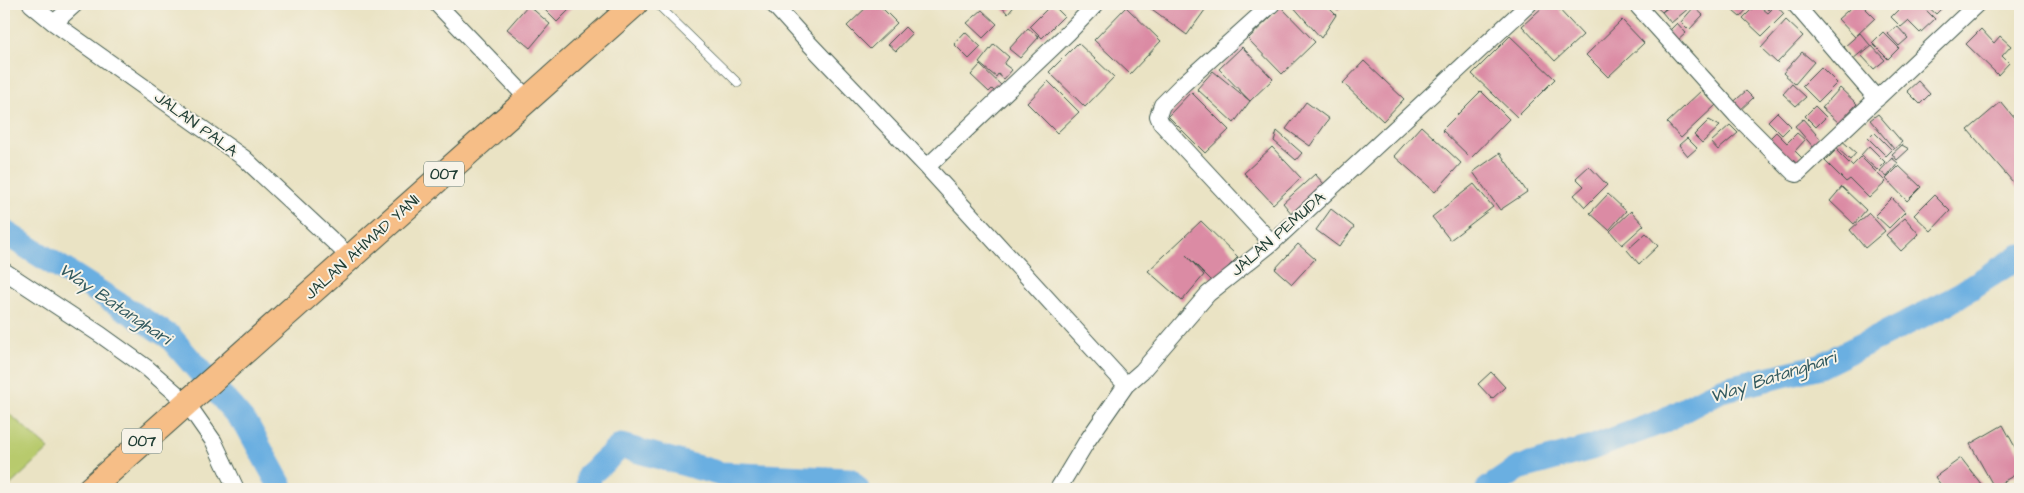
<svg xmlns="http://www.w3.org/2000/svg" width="2024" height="493" viewBox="0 0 2024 493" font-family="'Architects Daughter',sans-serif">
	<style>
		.green { fill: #b8ca6d; stroke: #6c8450 }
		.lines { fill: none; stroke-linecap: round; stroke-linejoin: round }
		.river { stroke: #6bafe1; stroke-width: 25 }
		.building { fill: #db8ba4 }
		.lane-casing { stroke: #3d564a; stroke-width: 9 }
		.street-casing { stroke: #3d564a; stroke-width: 18 }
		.primary-casing { stroke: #3d564a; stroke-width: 27 }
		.lane { stroke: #fff; stroke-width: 8 }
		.street { stroke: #fff; stroke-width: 16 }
		.primary { stroke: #f6be87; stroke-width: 25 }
		.labels { text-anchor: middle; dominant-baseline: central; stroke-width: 4; stroke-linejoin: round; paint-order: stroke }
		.shield { fill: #f7f3e8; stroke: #60746a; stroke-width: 1 }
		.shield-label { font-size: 15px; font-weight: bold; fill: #1f3d34 }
		.street-label { font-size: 16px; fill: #1f3d34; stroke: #f7f3e8 }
		.water-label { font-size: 18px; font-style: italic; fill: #325a5f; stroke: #f7f3e8 }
	</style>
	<rect width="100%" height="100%" fill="#f7f3e8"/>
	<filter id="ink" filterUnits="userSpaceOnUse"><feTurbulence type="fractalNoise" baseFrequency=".02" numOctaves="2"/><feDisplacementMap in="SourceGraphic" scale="10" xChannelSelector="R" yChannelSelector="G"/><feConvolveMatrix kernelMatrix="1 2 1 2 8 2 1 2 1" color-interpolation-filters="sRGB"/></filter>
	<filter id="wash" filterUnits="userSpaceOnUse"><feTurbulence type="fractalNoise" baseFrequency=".0096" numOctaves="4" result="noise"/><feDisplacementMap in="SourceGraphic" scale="20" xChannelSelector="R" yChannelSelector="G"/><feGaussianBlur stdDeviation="1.12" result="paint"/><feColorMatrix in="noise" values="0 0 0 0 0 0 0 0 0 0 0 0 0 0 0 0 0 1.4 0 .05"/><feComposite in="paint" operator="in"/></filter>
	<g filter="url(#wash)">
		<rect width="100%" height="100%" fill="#eae3c4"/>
		<path class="green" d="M4,409l45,40 -43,40h-2z"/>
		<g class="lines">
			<path class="river" d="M4,232l166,105 78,90 34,62
				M588,489l1,-14 32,-29 100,28 128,6 8,9
				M1488,489l31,-21 72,-20 70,-26 60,-32 99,-24 127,-63 73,-47"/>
		</g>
		<g id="blocks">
			<path class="building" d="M539,4h30l3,3 -15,15z
				M870,4h8l19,19 -27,26 -23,-23z
				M999,4h17l-8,10z
				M1052,4l12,12 -22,22 -12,-12z
				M1145,4h52l8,6 -18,25z
				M1291,4h34l11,11 -15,23z
				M1333,4h13l-8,6z
				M1546,4h8l29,31 -28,26 -33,-35z
				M1653,4h17l-8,8z
				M1673,4h12l4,4 -18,15 -9,-11z
				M1730,4h10l7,5 -7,8 -13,-11z
				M1757,4l11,9 8,-8 8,9 -22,22 -19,-18z
				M1762,4h12l-6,6z
				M1855,4h6l14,14 -20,19 -17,-18z
				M1904,4h16l15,15 -15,14 -12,-12 -7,6 -10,-10z
				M1925,4h10l6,5 -5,5z
				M528,5l22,19 -20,24 -23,-19z
				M1126,7l35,34 -31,33 -36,-34z
				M1281,7l34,35 -33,32 -34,-35z
				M1694,7l9,8 -14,15 -8,-8z
				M982,10l15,14 -14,14 -16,-15z
				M1622,20l22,23 -36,34 -22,-22z
				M1786,20l17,16 -26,27 -16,-15z
				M1677,23l9,10 -11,10 -9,-9z
				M1897,26l11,12 -9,8 -11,-12z
				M905,27l7,7 -16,17 -8,-7z
				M1028,28l11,9 -19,21 -11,-9z
				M1981,29l13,14 6,-7 11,10 -9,10 7,7 -11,12 -32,-31z
				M965,32l16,15 -12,12 -15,-15z
				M1883,32l16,16 -11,11 -16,-16z
				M1860,33l10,12 -17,14 -9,-12z
				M1510,36l45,43 -38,38 -45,-43z
				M1078,43l36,34 -29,30 -36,-35z
				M994,44l15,13 -5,7 8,6 -8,9 -6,-5 -2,3 -17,-14z
				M1872,46l13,14 -11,9 -13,-14z
				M1242,47l31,32 -23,22 -16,22 -37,-34 16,-18 37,30 -31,-32z
				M1802,52l12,10 -19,22 -12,-11z
				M1364,61l40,38 -21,22 -40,-38z
				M980,65l23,22 -6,7 -5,-5 -3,3 -18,-17z
				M1821,67l16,16 -19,19 -16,-16z
				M1048,81l31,31 -22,21 -30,-30z
				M1918,81l12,13 -10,10 -13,-13z
				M1792,84l14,13 -10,9 -13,-12z
				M1840,88l17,16 -18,19 -17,-15z
				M1702,90l14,15 -35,33 -14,-15z
				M1481,91l28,28 -38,39 -29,-28z
				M1746,91l7,7 -17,16 -7,-8z
				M1191,92l38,38 -24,23 -37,-37z
				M1306,102l23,17 -19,27 -24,-17z
				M2001,102l19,23v63l-1,1 -51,-59z
				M1815,106l11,11 -10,10 -11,-11z
				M1777,112l14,14 -9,9 -14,-14z
				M1878,114l24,28 -8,7 -24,-29z
				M1803,119l19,22 -8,7 -19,-22z
				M1709,120l11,6 -18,17 -8,-8z
				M1730,125l8,8 -20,17 -7,-8z
				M1421,126l40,37 -26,29 -41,-36z
				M1277,131l25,22 -6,7 -22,-19z
				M1776,132l11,11 10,-10 8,7 -10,11 8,8 -12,11 -27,-26z
				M1874,132l18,18 -6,6 -18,-18z
				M1687,138l10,10 -9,8 -9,-11z
				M1840,139l16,14 -6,7 -16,-15z
				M1902,145l7,4 -12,11 -5,-6z
				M1869,146l16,16 -8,8 -16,-15z
				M1272,147l29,31 -28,26 -29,-31z
				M1836,150l16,16 9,-9 25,25 -17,16 -19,-19 -4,3 -21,-21z
				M1500,153l27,39 -27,18 -27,-38z
				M1892,158l6,5 -11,14 -7,-6z
				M1589,166l18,19 -22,22 -11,-12 10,-9 -8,-8z
				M1899,166l22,21 -14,14 -21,-22z
				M1315,174l10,11 -33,29 -9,-11z
				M1474,184l19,23 -43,33 -18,-23z
				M1842,187l24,23 -12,14 -24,-23z
				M1608,194l18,17 -17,19 -19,-17z
				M1934,195l16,16 -19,20 -17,-16z
				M1892,198l13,14 -16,16 -14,-13z
				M1331,209l23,18 -15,20 -23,-17z
				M1631,211l13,14 -22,20 -12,-14z
				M1869,213l16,18 -20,17 -15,-18z
				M1905,218l14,16 -18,17 -15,-16z
				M1201,221l37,36 -25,25 -27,-27 18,20 -22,26 -34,-30z
				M1646,233l12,13 -19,18 -12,-14z
				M1298,244l17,15 -23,25 -17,-15z
				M2020,302v11l-5,-6z
				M1491,372l14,15 -13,12 -14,-15z
				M2003,425l17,31v16l-26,15 -24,-43z
				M1961,458l24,31h-41l-9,-12z"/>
		</g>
	</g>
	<g filter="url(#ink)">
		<use href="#blocks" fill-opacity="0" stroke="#3d564a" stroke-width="1"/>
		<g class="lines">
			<g class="lane-casing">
				<path id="lane" d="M657,4l81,79"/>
			</g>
			<g class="street-casing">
				<path id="street" d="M31,4l23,19 190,135 106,99
					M437,4l91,95
					M773,4l29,32 125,131 199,218
					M1636,4l100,111 58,58 3,1 180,-170
					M1795,4l82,95
					M54,23l21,-19
					M927,167l141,-134 28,-29
					M1272,243l-111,-120 -3,-7 4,-11 20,-20 90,-81
					M4,271l97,64 46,33 39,34 28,40 22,47
					M1058,489l29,-48 39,-56 16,-14 66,-77 64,-51 257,-239"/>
			</g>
			<g class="primary-casing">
				<path id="primary" d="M90,489l545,-485"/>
			</g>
			<use href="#lane" class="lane"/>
			<use href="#street" class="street"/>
			<use href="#primary" class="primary"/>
		</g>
	</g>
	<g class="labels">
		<g class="shield">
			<rect x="424" y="161.5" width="40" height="25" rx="4"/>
			<rect x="122" y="428.5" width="40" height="25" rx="4"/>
		</g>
		<g class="shield-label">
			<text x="444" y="174">007</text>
			<text x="142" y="441">007</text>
		</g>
		<g class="street-label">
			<text transform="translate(196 124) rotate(36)">JALAN PALA</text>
			<text transform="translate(1278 234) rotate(-41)">JALAN PEMUDA</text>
			<text transform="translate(362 247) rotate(-42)">JALAN AHMAD YANI</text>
		</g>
		<g class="water-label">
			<text transform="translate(115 304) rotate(34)">Way Batanghari</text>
			<text transform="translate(1773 377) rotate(-18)">Way Batanghari</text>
		</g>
	</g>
	<rect width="2024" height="493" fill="none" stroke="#f7f3e8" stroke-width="20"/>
</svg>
